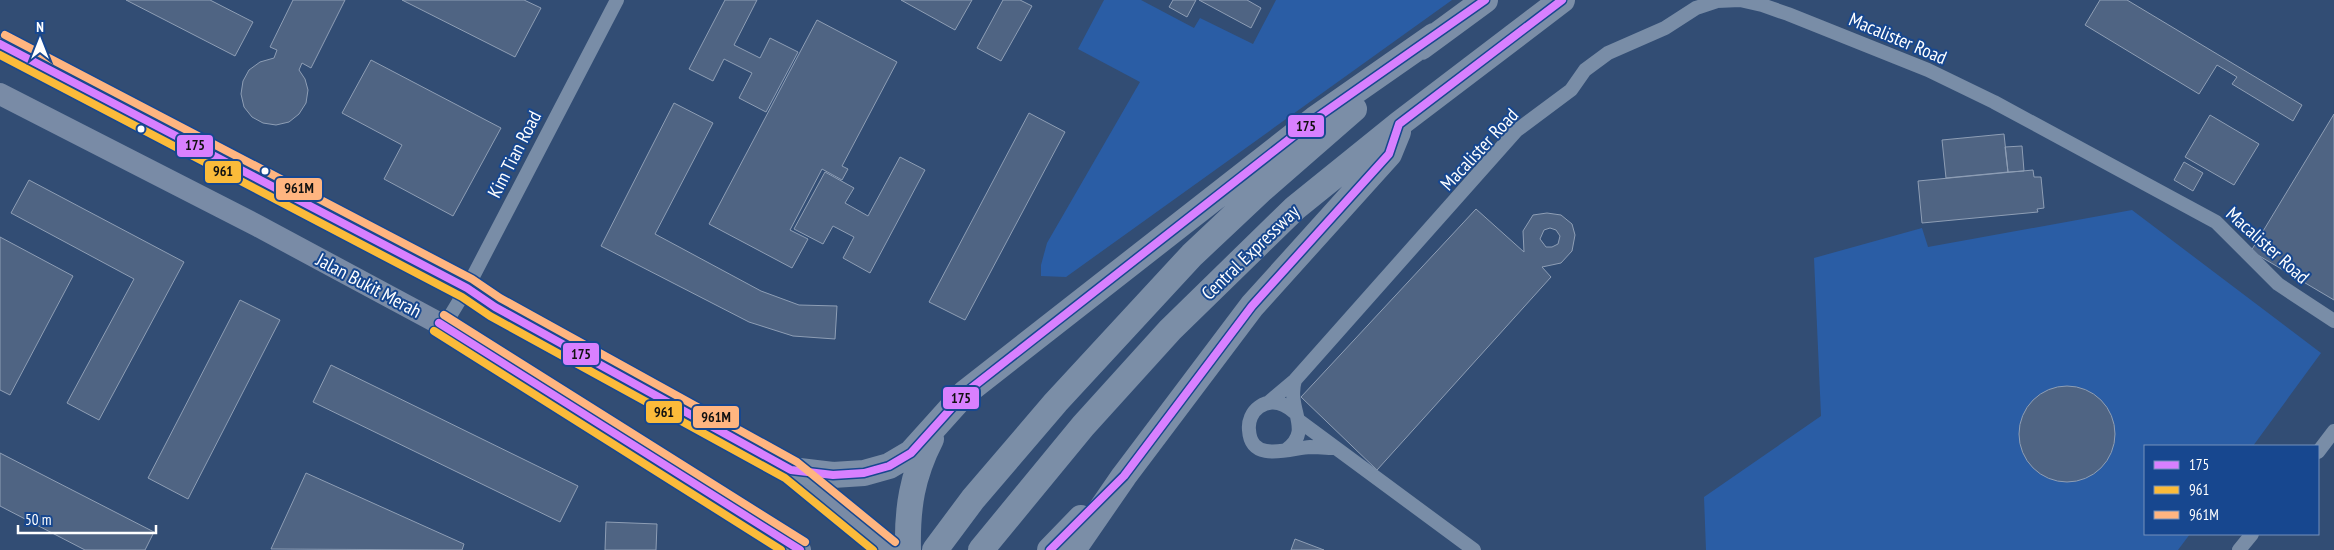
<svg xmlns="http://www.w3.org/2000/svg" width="2334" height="550" viewBox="0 0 2334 550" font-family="'PT Sans Narrow',sans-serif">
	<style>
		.green { fill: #2a5da5 }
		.building { fill: #4f6483; stroke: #8e9eb5; fill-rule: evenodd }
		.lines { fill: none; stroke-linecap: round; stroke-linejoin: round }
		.street { stroke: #798da7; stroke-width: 14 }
		.primary { stroke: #798ba6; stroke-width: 22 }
		.highway { stroke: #7b8ea7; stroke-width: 26 }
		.bus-1-casing { stroke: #17478f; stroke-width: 11 }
		.bus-2-casing { stroke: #17478f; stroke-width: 11 }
		.bus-3-casing { stroke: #17478f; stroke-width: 11 }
		.bus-1 { stroke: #d880ff; stroke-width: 8 }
		.bus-2 { stroke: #fbbb3a; stroke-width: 8 }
		.bus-3 { stroke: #ffb580; stroke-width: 8 }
		.bus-dot { fill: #fff; stroke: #17478f; stroke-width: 2 }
		.labels { text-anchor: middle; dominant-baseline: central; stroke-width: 4; stroke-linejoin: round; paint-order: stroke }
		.street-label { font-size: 19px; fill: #fff; stroke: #17478f }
		.line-badge { stroke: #17478f; stroke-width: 2 }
		.pale-badge-label { font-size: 14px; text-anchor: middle; font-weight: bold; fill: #111 }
	</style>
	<rect width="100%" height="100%" fill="#324d74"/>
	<path class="green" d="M1104,0h37l53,28 6,-10 53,26 23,-44h176l-386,277 -25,-1v-11l6,-22 93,-161 -62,-33z
		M2132,210l189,143 -68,93h-108v88h45l-12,16h-472l-2,-53 117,-81 -7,-158 108,-30 6,19z"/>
	<path class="building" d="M126,0h84l43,22 -18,34z
		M293,0h52l-34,68 -9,-5 -3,7 6,9 3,11 -2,13 -7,11 -10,8 -13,3 -13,-2 -11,-6 -8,-10 -3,-13 2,-13 6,-11 11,-8 14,-4 3,-8 -7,-3z
		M402,0h122l17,8 -26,49z
		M725,0h32l-23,45 26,13 10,-20 28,14 -32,60 -27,-14 13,-25 -28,-14 -11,22 -24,-12z
		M901,0h71l-17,30z
		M1003,0h17l12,6 -31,55 -24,-13z
		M1173,0h23l-9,17 -18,-10z
		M1199,0h48l14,8 -10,20z
		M2100,0h27l175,105 -9,16 -61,-37 5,-7 -20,-12 -18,29 -114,-69z
		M817,20l80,42 -55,104 6,3 -6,11 -20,-11 -32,61 18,9 -16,29 -83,-44z
		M371,60l130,68 -48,88 -69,-37 18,-34 -60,-32z
		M674,103l39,20 -58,111 106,57 38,14 38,1 -2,33 -42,-3 -44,-14 -148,-76z
		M1029,113l36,19 -100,188 -36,-18z
		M2334,114v186l-83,-49z
		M2210,115l49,29 -25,41 -49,-28z
		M2004,134l4,38 -62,6 -4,-38z
		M2022,146l2,25 -16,1 -3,-25z
		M900,157l25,13 -55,103 -27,-15 11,-21 -21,-11 -10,18 -29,-15 31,-57 29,16 -9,15 23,13z
		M2184,162l19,11 -10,18 -19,-11z
		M2033,170l1,7h7l3,31 -7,1 1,3 -116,11 -4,-42z
		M29,180l155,82 -85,158 -32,-17 67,-124 -123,-66z
		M1476,209l48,43 -1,-21 10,-16 14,-2 14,2 11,9 3,11 -3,16 -11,12 -19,4 9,10 -174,193 -76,-73zM1550,228l6,2 4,6 -2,8 -6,3h-6l-6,-8 4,-9z
		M0,237l73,39 -63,119 -10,-5z
		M240,300l40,20 -92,179 -40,-21z
		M331,365l247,121 -18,36 -247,-120z
		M2019 434a48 48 0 1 1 96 0a48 48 0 1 1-96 0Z
		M0,453l154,79 -9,18h-60l-85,-44z
		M306,473l158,71 -2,6 -191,-1z
		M606,522l51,2 -1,26h-51z
		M1295,539l29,11h-33z"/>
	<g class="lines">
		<path class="street" d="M444,326l23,-38 150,-288
			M1269,402l26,-22 221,-249 55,-41 14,-20 23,-17 57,-25 31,-20 21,-7 23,-1 22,5 26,9 140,56 66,32 222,120 62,62 56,37
			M1294,412c-10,-9 -22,-14 -35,-5 -7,5 -11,14 -10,23 2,34 42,18 61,17 8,0 16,1 24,1
			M1298,420l176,130
			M1286,450c28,-20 0,-40 9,-70
			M2318,452l16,-21
			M2239,550l13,-16"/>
		<path class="primary" d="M0,44l467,244 28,19 296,163 98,80
			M0,94l258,132 186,100 356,224"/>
		<path class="highway" d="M1421,47l64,-47
			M791,470l42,5 31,-2 25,-7 22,-13 54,-60 350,-274 119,-83
			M908,550c-1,-42 4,-74 23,-111
			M935,550l38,-51 83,-97 136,-147 68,-64 94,-82
			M981,550l102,-124 87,-96 125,-122 104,-84 163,-124
			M1050,550l31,-32
			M1073,550l51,-74 128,-170 137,-152 9,-22"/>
		<g class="bus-1-casing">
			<path id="bus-1" d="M0,44l467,244 28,19 296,163 42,5 31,-2 25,-7 22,-13 54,-60 350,-274 170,-119
				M439,323l361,227
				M1050,550l74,-74 128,-170 137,-152 10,-30 163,-124"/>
		</g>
		<g class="bus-2-casing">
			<path id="bus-2" d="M0,55l462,242 28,19 295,162 88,72
				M434,331l347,219"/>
		</g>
		<g class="bus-3-casing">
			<path id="bus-3" d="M5,35l467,244 28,19 297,164 98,80
				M444,315l361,227"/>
		</g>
		<use href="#bus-1" class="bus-1"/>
		<use href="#bus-2" class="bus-2"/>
		<use href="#bus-3" class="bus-3"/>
	</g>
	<g class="bus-dot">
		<circle cx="141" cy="129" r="4.5"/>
		<circle cx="265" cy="171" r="4.5"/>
	</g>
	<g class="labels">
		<g class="street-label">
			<text transform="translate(1898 38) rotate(23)">Macalister Road</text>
			<text transform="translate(1479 149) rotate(-47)">Macalister Road</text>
			<text transform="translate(514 154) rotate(-63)">Kim Tian Road</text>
			<text transform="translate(2268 245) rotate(42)">Macalister Road</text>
			<text transform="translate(1250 252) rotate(-44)">Central Expressway</text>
			<text transform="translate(369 285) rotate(28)">Jalan Bukit Merah</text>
		</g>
	</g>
	<g class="line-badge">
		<rect x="1287" y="114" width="38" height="24" rx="5" fill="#d880ff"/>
		<rect x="176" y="134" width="38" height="24" rx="5" fill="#d880ff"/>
		<rect x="204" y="160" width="38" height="24" rx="5" fill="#fbbb3a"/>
		<rect x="275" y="177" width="48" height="24" rx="5" fill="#ffb580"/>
		<rect x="562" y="342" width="38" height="24" rx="5" fill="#d880ff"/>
		<rect x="942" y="386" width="38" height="24" rx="5" fill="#d880ff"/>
		<rect x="645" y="400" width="38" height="24" rx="5" fill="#fbbb3a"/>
		<rect x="692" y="405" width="48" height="24" rx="5" fill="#ffb580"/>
	</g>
	<g class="pale-badge-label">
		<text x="1306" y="131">175</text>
		<text x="195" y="150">175</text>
		<text x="223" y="176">961</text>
		<text x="299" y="193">961M</text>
		<text x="581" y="359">175</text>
		<text x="961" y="403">175</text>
		<text x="664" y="417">961</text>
		<text x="716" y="422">961M</text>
	</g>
	<rect x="2144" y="445" width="175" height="90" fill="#17478f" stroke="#7491bc"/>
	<rect x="2154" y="461" width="25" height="8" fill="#d880ff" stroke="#7491bc"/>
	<text x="2189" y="470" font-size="15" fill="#ffffff">175</text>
	<rect x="2154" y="486" width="25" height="8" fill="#fbbb3a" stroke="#7491bc"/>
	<text x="2189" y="495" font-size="15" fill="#ffffff">961</text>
	<rect x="2154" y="511" width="25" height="8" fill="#ffb580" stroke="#7491bc"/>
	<text x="2189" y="520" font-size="15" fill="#ffffff">961M</text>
	<g transform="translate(40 40)" stroke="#17478f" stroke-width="4" paint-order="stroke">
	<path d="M0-4L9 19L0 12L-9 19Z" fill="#ffffff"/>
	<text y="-8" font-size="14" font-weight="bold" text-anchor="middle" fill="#ffffff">N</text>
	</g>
	<path d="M18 525v8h138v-8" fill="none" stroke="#ffffff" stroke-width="2.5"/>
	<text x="25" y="525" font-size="15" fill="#ffffff" stroke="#17478f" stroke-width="4" paint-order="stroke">50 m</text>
</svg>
